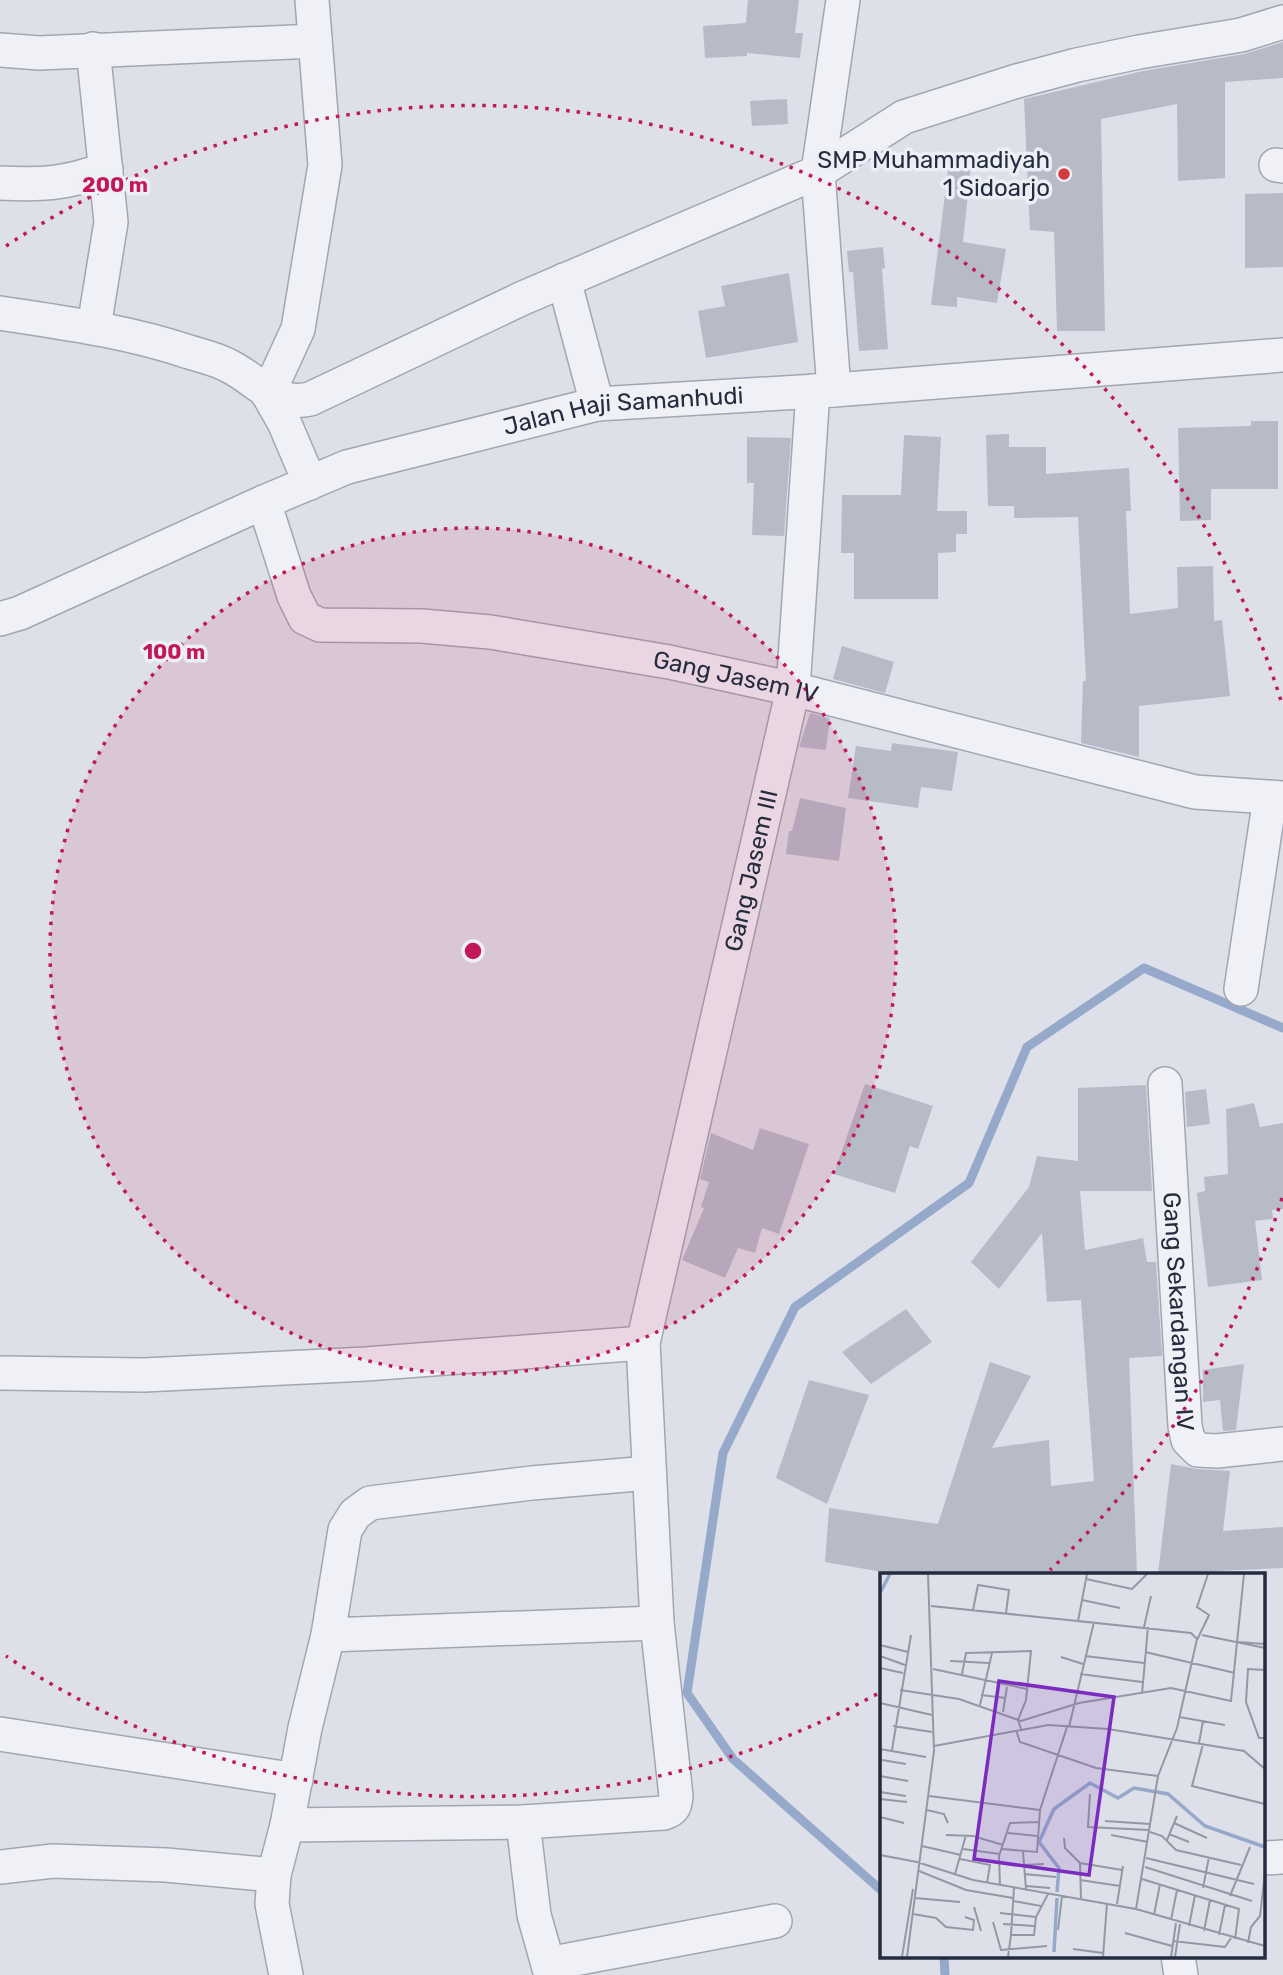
<svg xmlns="http://www.w3.org/2000/svg" width="1283" height="1975" viewBox="0 0 1283 1975" font-family="Rubik,sans-serif">
	<style>
		.lines { fill: none; stroke-linecap: round; stroke-linejoin: round }
		.stream { stroke: #96a9ca; stroke-width: 9 }
		.building { fill: #b7bbc8 }
		.minor-casing { stroke: #a2a6b2; stroke-width: 36 }
		.minor { stroke: #f0f1f6; stroke-width: 33 }
		.ring { fill: none; stroke: #c2185b; stroke-width: 3.5; stroke-dasharray: 3.5 7 }
		.poi-dot { fill: #d53a3e; stroke: #eceff5; stroke-width: 2.5 }
		.labels { text-anchor: middle; dominant-baseline: central; stroke-width: 7; stroke-linejoin: round; paint-order: stroke }
		.poi-label { font-size: 24px; fill: #262c3f; stroke: #eceff5; text-anchor: end }
		.street-label { font-size: 24px; fill: #262c3f; stroke: #eceff5 }
		.inset-river { fill: none; stroke: #96a9ca; stroke-width: 3.5 }
		.inset-road { fill: none; stroke: #9498a4; stroke-width: 2 }
		.view { fill: #7b2cbf; fill-opacity: 0.15; stroke: #7b2cbf; stroke-width: 3.5 }
		.inset-edge { fill: none; stroke: #262c3f; stroke-width: 3.5 }
		.centre { fill: #c2185b; stroke: #eceff5; stroke-width: 3.5 }
		.ring-label { font-size: 21px; text-anchor: middle; font-weight: bold; fill: #c2185b; stroke: #eceff5; stroke-width: 7; stroke-linejoin: round; paint-order: stroke }
	</style>
	<rect width="100%" height="100%" fill="#dde0e8"/>
	<g class="lines">
		<path class="stream" d="M882,1891l-149,-132 -46,-66 36,-240 72,-146 174,-124 58,-136 117,-79 139,60
			M944,1956l1,19"/>
	</g>
	<path class="building" d="M748,0h51l-4,33h8l-3,25 -53,-5v3l-42,2 -2,-32 43,-3z
		M1283,42v36l-58,4v96l-47,3 -1,-77 -76,15 4,212h-48l-3,-99 -24,-2 -6,-131 119,-28 101,-17z
		M787,99l1,25 -36,2 -2,-25z
		M949,163l22,2 -8,77 43,7 -9,54 -40,-6v10l-26,-2z
		M1283,193v74l-38,1v-74z
		M883,247l2,21 -3,1 6,80 -29,2 -6,-79h-4l-2,-21z
		M789,273l9,69 -92,16 -8,-47 27,-5 -4,-20z
		M1251,421h27v68h-67v31l-31,1 -2,-93 73,-2z
		M1009,434v13h37v27l83,-6 2,43h-5l4,103 48,-6 -1,-41 36,-1 1,55 8,-1 8,76 -91,10v51l-58,-14 2,-62h3l-8,-164 -64,1v-12h-26l-2,-71z
		M904,435l37,2 -4,74h30v23h-11v18l-18,1v46h-84v-46h-13l1,-58h59z
		M747,437l44,1 -7,98 -32,-1 2,-52h-7z
		M842,646l52,16 -9,31 -52,-14z
		M810,713l20,5 -4,32 -27,-3z
		M892,743l66,9 -6,39 -31,-4 -3,21 -70,-10 8,-52 35,5z
		M800,798l46,10 -7,53 -53,-7 3,-23h3z
		M865,1084l68,22 -15,43 -8,-3 -15,47 -61,-19z
		M1146,1085l6,106h-72l5,59 58,-12 4,24h9l6,94 -33,2 8,216h-243l-69,-12 4,-54 109,16 52,-162 41,14 -39,72 57,-8 2,46 43,-5 -13,-181 -34,2 -5,-69 -43,56 -28,-27 58,-75 8,-31 41,5v-73z
		M1206,1089l4,35 -23,3 -2,-35z
		M1254,1103l6,24 23,-4v86l-11,1 1,9 -18,2 7,59 -54,7 -11,-94 8,-2 -1,-14 24,-3 -2,-65z
		M760,1128l49,16 -30,90 -17,-6 -7,25 -17,-5 -13,30 -43,-18 22,-52 -3,-1 8,-25 -9,-3 11,-46 42,17z
		M906,1309l26,33 -61,42 -29,-32z
		M1244,1364l-8,66 -13,1 -3,-31 -17,2v-32z
		M809,1380l60,15 -42,109 -51,-26z
		M1171,1464l26,5 33,2 -7,60 60,-4v41l-125,6z"/>
	<g class="lines">
		<g class="minor-casing">
			<g id="minor">
				<path d="M93,49l18,173 -17,105"/>
				<path d="M0,50l39,3 276,-12"/>
				<path d="M1276,165l7,1"/>
				<path d="M0,183c43,2 65,1 106,-14"/>
				<path d="M564,280l33,124"/>
				<path d="M0,313c64,10 127,18 189,39 13,4 28,7 40,14 29,14 44,41 81,33l213,-101 295,-126 86,-55 113,-36 60,-16 62,-13 102,-17 42,-13"/>
				<path d="M834,390l-16,-218 25,-172"/>
				<path d="M268,394l30,-65 27,-164 -13,-165"/>
				<path d="M268,394l16,28 26,61"/>
				<path id="s1" d="M264,502l30,94 11,22 15,7 102,1 68,6 179,30 124,27 402,103 88,6"/>
				<path id="s2" d="M0,619l20,-6 244,-111 83,-35 250,-63 237,-14 449,-35"/>
				<path d="M1241,989l29,-191"/>
				<path id="s3" d="M1165,1084l20,342 3,14 10,10 19,1 66,-7"/>
				<path d="M0,1373l144,2 222,-11 277,-21"/>
				<path d="M328,1635l329,-12"/>
				<path d="M0,1734l296,46"/>
				<path d="M523,1822l11,93 17,60"/>
				<path id="s4" d="M287,1825l236,-3 141,-9c10,-3 11,-7 12,-17l-19,-173 -14,-280 150,-654 20,-298"/>
				<path d="M1264,1858l19,-1"/>
				<path d="M0,1867l53,-6 113,4 108,10"/>
				<path d="M1178,1956l3,19"/>
				<path d="M548,1964l227,-43"/>
				<path d="M286,1975l-14,-71 2,-29 13,-50 18,-97 23,-93 17,-105 10,-16 15,-11 162,-20 117,-10"/>
			</g>
		</g>
		<use href="#minor" class="minor"/>
	</g>
	<circle cx="473" cy="951" r="423" fill="#c2185b" fill-opacity=".12"/>
	<g class="ring">
		<circle cx="473" cy="951" r="423"/>
		<path d="M1282 1198A846 846 0 0 1 1050 1570M877 1694A846 846 0 0 1 6 1656M6 246A846 846 0 0 1 1282 704"/>
	</g>
	<circle class="poi-dot" cx="1064" cy="174" r="7"/>
	<g class="labels">
		<g class="poi-label">
			<text x="1050" y="160">SMP Muhammadiyah<tspan x="1050" dy="28">1 Sidoarjo</tspan></text>
		</g>
		<g class="street-label">
			<text stroke="none"><textPath href="#s2" startOffset="662">Jalan Haji Samanhudi</textPath></text>
			<text stroke="none"><textPath href="#s1" startOffset="560">Gang Jasem IV</textPath></text>
			<text stroke="none"><textPath href="#s4" startOffset="1339">Gang Jasem III</textPath></text>
			<text stroke="none"><textPath href="#s3" startOffset="228">Gang Sekardangan IV</textPath></text>
		</g>
	</g>
	<g transform="translate(880 1573)">
		<rect width="385" height="385" fill="#dde0e8"/>
		<path class="inset-river" d="M0,20l10,-19M177,319l2,-24 -20,-26 15,-33 36,-26 28,15 16,-10 34,6 37,32 60,21M174,379l3,-54"/>
		<path class="inset-road" d="M206,6l46,10 15,-15M202,27l38,8M51,33l147,15M93,37l5,-25 31,5 -3,23M264,54l7,-31M322,62l63,13M317,67l12,-25 -12,-8 11,-33M358,69l27,2M0,72l28,7M265,79l90,21M0,83l25,9M205,83l59,7M181,84l22,7M70,88l39,2M0,95l23,5M53,96l94,20M385,97l-17,-1 -2,33 13,36h6M82,101l4,-21 65,-2 -5,49 -8,20 3,9M200,101l62,8M20,117l59,9 62,22 58,-18 92,-15 60,13 13,-127M262,121l6,-67M101,122l25,3M0,130l52,12M100,132l12,-52M123,139l4,-25M299,144l46,8M13,153l39,6M189,154l25,-105M136,157l4,12 76,26 62,8M319,170l4,-22M323,171l-11,42 73,18M54,173l114,-21 60,4 136,22 21,18M0,176l46,8M12,177l19,-115M2,187l24,4M0,198l1,-22M0,203l28,5M0,219l26,4M210,221l-2,33 61,3M49,223l111,14M0,226l27,3M47,237l17,4 4,9M0,244l24,6M225,248l45,3M294,250l33,15M270,259l12,4 14,14 65,15M128,260l29,3M289,261l20,8M66,262l27,1 30,9M231,262l37,7M184,265l1,10 15,15 42,7M287,267l10,-24M42,273l39,9M83,276l37,5M122,276l35,3 3,-42 27,-83M143,279l3,37M0,282l37,7M266,285l108,26M80,286l30,6 -3,18M37,289l56,18 163,29 22,-133 19,-48 20,-89 -6,-6 -113,-12 9,-47M200,290l1,35M143,292l21,-1M265,294l107,34M39,298l47,19 47,8M75,301l11,-39M144,301l32,3M262,306l97,30 -4,30M200,307l40,6M120,313l-1,-30 11,-33 29,-1M146,313l24,2M134,315l-3,47h23l2,-18 12,-23M323,315l6,-31M350,323l20,-49M35,325l45,4M133,328l28,5M237,331l6,-38M94,334l7,24M256,336l129,37M120,340l36,4M33,341l23,4 10,9 27,3 1,-10 -9,-3M274,342l6,-31M291,347l6,-30M113,349l8,28 46,-4M123,351l31,2M309,353l6,-31M178,357l4,-34M324,358l6,-31M245,360l47,13M339,362l6,-30M293,368l52,6 6,-9M368,370l3,-16 9,-11 5,-43M193,376l30,4M22,384l11,-68M27,384l27,-206 -6,-177M128,384l3,-22M223,384l4,-54M291,384l5,-34M295,384l5,-33"/>
		<path class="view" d="M119,108l115,16 -25,178 -115,-16z"/>
		<rect width="385" height="385" class="inset-edge"/>
	</g>
	<circle cx="473" cy="951" r="10" class="centre"/>
	<g class="ring-label">
		<text x="115" y="192">200 m</text>
		<text x="174" y="659">100 m</text>
	</g>
</svg>
